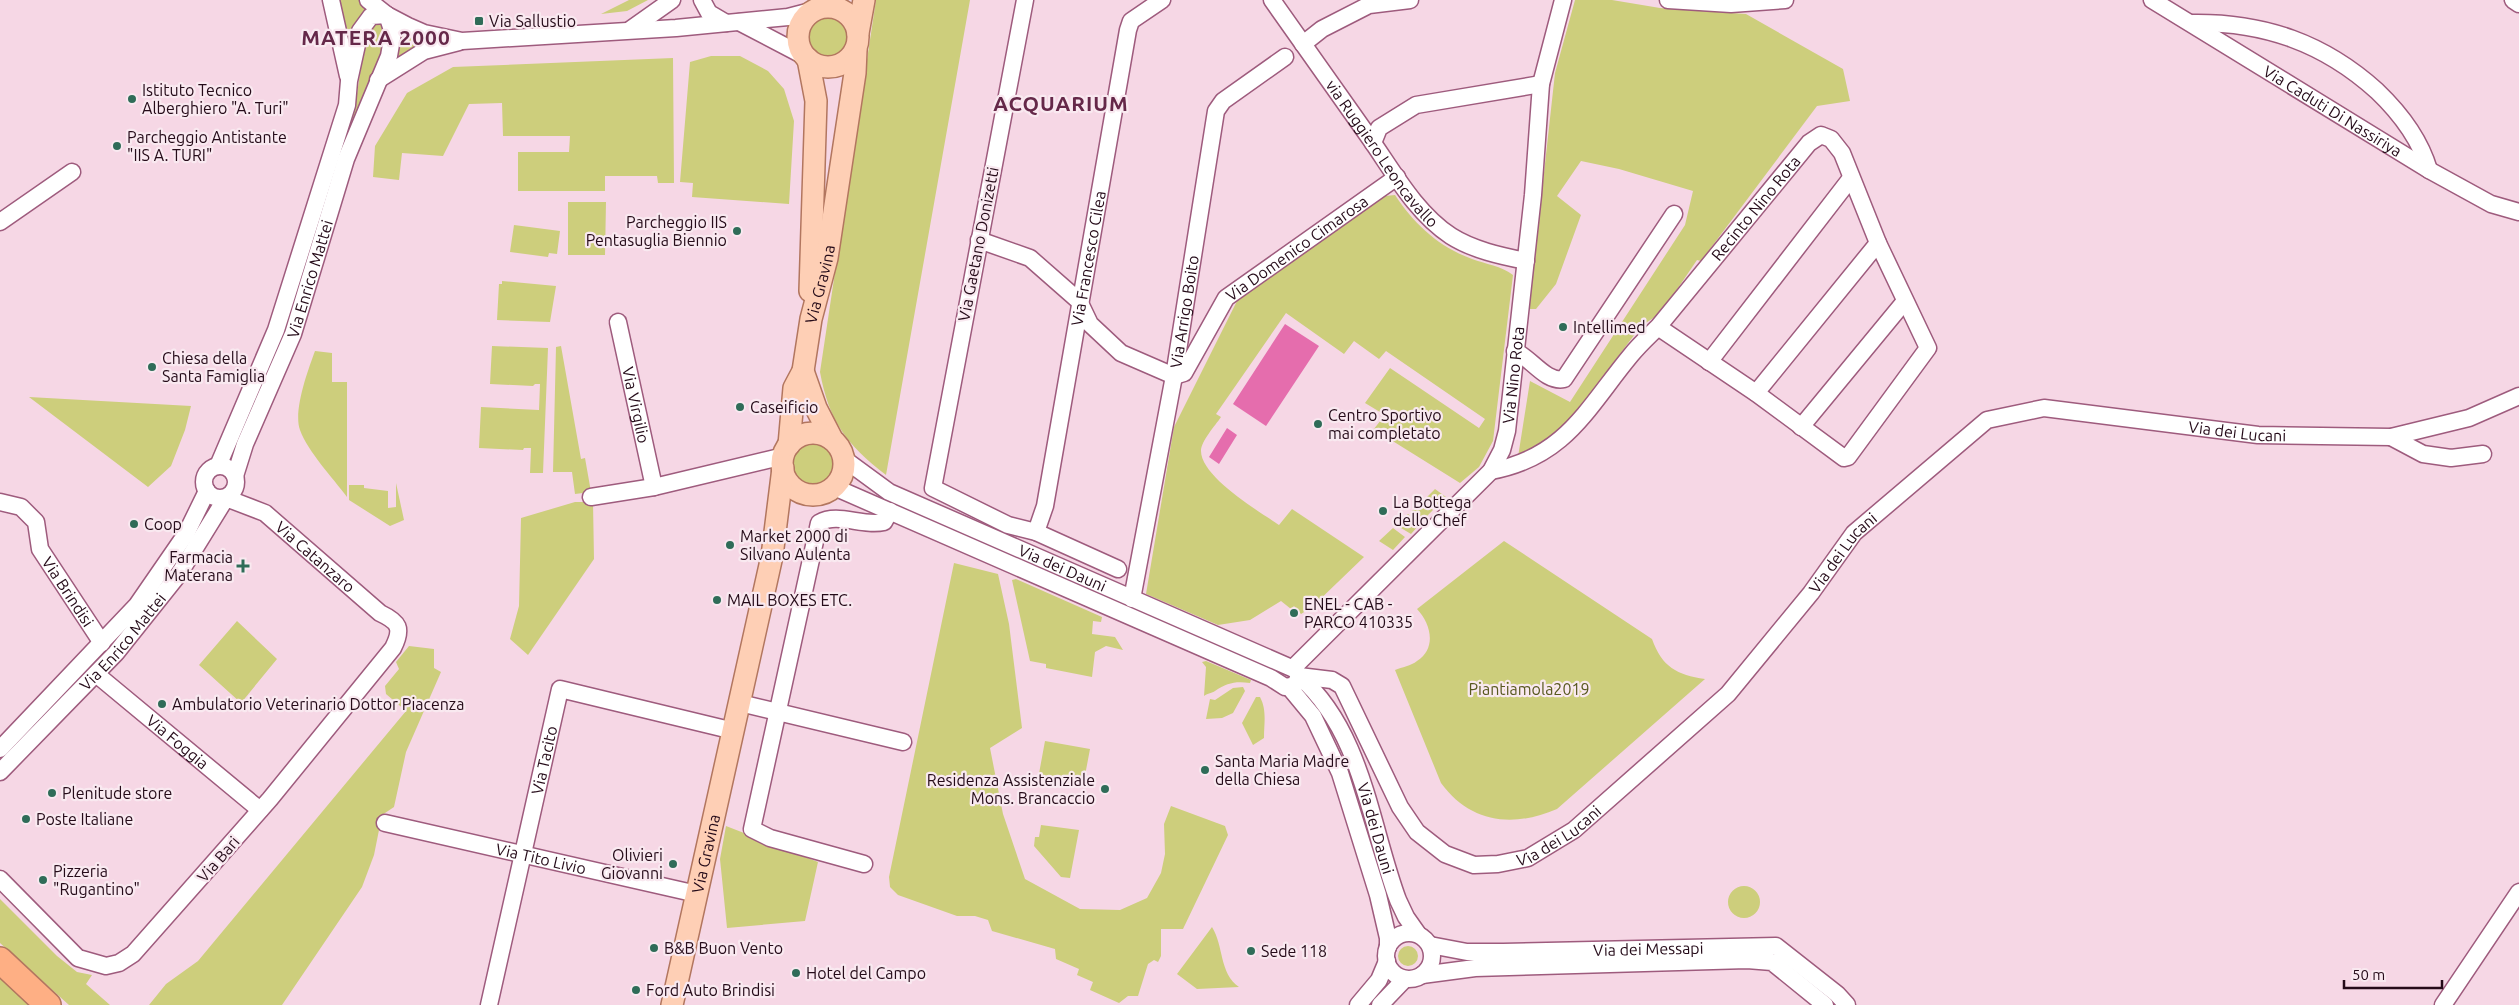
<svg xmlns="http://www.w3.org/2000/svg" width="2519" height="1005" viewBox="0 0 2519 1005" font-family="Ubuntu,sans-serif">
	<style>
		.green { fill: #cdce7c }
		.water { fill: #e56dad }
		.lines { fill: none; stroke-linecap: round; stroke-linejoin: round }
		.minor-casing { stroke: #9e5b7d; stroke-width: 19 }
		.major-casing { stroke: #b2765f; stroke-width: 24 }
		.highway-casing { stroke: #b2765f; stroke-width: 28 }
		.minor { stroke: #fff; stroke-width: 16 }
		.major { stroke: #fecfb5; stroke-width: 21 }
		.highway { stroke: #feaf84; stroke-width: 25 }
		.poi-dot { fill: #2f6c58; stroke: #f9e9f0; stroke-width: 2 }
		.labels { text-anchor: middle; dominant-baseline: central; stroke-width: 4.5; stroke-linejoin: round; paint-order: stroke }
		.poi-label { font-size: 16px; fill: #250b19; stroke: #f9e9f0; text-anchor: start }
		.street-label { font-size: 16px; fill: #250b19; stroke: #f9e9f0 }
		.park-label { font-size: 16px; fill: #58581f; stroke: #f9e9f0 }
		.district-label { font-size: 21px; font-weight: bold; letter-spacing: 1px; fill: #652849; stroke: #f9e9f0 }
	</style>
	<rect width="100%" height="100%" fill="#f6d7e5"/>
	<path class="green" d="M334,0h30l11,9 -26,50z
		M629,0h19l-21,11 -26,3z
		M876,0h94l-84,475c-40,-31 -57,-54 -66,-103z
		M1575,0h37l48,8 86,6 97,55 7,32 -33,5 -116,155 -4,-1 -36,53 -20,13 -82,109 -41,22 12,-76 40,21 115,-177 8,-34 -74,-22 -38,-8 -24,35 24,19 -25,69 -20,25h-7l26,-236z
		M806 36a22 22 0 1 1 44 0a22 22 0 1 1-44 0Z
		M374,22h10l3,11 -2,22 -98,275 -54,133 -5,-2 127,-354 11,-73z
		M398,27l39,15 -45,21z
		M711,56h29l28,15 16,18 10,32 -5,83 -97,-7 1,-14 -13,-1 10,-120z
		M673,58l1,125h-16l-1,-7h-52v15h-87v-39h51l1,-16h-67l-1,-33 -33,1 -26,52 -41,-3 -3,27 -26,-3 2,-31 32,-53 46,-26z
		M1395,195c19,29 44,52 77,64 13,5 30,7 41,16l-20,166 -14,26 -19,16 -77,-48h-5l-5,-5 12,-15 -20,-12 25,-35 89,60 6,-9 -99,-68 -7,8 -25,-18 -10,13 -58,-41 -70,101 5,3c-6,9 -20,24 -20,34 0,26 59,61 78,74l13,-16 72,48 -52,50 -11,7 -7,-8 -3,3 -10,-8 -31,19 -32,5 -72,-31 28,-167 63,-126 148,-105z
		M568,202h38l-1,53h-37z
		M514,225l46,6 -3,23 -8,-1 -1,4 -38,-5z
		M502,281l54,5 -6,36 -53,-2 2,-36h3z
		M492,346l56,2 -5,125h-13l1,-25h-7l-1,2 -44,-2 2,-41 58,3 1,-26h-5l-2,2 -43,-2z
		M561,346l20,113 4,-1 6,34 -16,2 -3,-22h-19l3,-125z
		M315,351l17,2v29h15v115c-14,-19 -39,-45 -47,-67 -7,-19 8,-60 15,-79z
		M29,397l162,9 -6,24 -14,36 -23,21z
		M789 464a25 25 0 1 1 50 0a25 25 0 1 1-50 0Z
		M396,483l8,37 -14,6 -41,-26v-15h15v3l24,3v17l8,-1z
		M1435,489l11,8 -8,10 -12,-9z
		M1422,501l11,9 -9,9 -12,-8z
		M575,502h18l1,57 -66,96 -18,-16 9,-33 2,-88z
		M1408,514l12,10 -9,10 -15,-9z
		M1393,528l12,9 -12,13 -14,-9z
		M1504,541l148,98c10,28 25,36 53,40l-148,130c-44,19 -87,14 -116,-26l-46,-113c7,-3 16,-4 22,-9 20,-13 14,-37 0,-52z
		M954,563l44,11 11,50 13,104 -32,20 13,66 22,65 55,30 40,1 27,-12 14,-25 4,-19 -1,-30 7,-18 54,20 3,9 -45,94h-22v27l-3,6 -4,-2 -6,4 -10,32h-10l-9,7 -29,-13 3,-8 -16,-7 2,-6 -23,-10 -1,-10 -63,-18 -4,-11 -13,-4h-18l-59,-21 -8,-8 -1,-10z
		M1016,579l86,38 -1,5 -8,-1 -1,13 23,3 8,13 -17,-4 -11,6 -3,25 -46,-9v-4l-16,-3 -18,-81z
		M237,621l40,38 -36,44 -42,-38z
		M409,646l25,3v19l7,4 -35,80 -12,55 -12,8 -8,40 -12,32 -80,118h-133l17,-21 32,-23 208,-250 -20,-17 -1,-8 14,-17 -3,-7z
		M1206,661l45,19 -1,3c-15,-2 -23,0 -35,8 -3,2 -7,2 -11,5l2,-29 -4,-5z
		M1243,687l2,4 -12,22 -11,5 -16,1 4,-20 5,1 18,-12z
		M1256,697h4c7,13 4,26 4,41l-11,7 -11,-22z
		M1045,741l45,8 -7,37 -45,-7z
		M1041,825l38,5 -9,48 -9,-1 -27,-31 1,-9h4z
		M726,826l92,36 -13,59 -78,7 -7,-69z
		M1728 902a16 16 0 1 1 32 0a16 16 0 1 1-32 0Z
		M0,899l57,57 20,16 15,3 -6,9 24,21h-41l-69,-62z
		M1212,927c12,19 7,46 27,60l-42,2 -20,-15z
		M1398 956a10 10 0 1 1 20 0a10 10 0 1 1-20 0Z
		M0,977l30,28h-30z"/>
	<path class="water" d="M1285,324l34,22 -53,80 -33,-22z
		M1227,428l10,7 -18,29 -10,-7z"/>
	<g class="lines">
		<g class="minor-casing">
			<g id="minor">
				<path d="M331,0l17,76"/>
				<path d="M368,0l19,15 21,11 16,7 38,8 214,-13 112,-11 23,-6"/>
				<path d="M702,0l7,13 17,10"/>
				<path d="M1025,0l-92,488 75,37 28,7 82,37"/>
				<path id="s1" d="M1272,0c33,46 66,93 99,140 23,33 45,73 80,96 22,14 50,20 75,25"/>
				<path d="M1668,0l63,4 54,-4"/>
				<path id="s2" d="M2152,0l277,170 62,34 28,8"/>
				<path d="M2513,0l6,4"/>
				<path d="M739,22l65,34"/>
				<path d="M2193,23c71,-1 131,20 184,68 23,22 43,48 52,79"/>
				<path d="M631,29l41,-29"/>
				<path d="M1303,44l19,-15 47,-24 41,-5"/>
				<path d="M378,80l46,-29 35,-9"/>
				<path d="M1373,143l6,-15 37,-23 125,-21"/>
				<path d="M0,222l72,-50"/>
				<path id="s3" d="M979,240l51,18 49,43 11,23 31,29 53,23 10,-3 42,-75 171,-121"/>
				<path id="s4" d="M618,322l36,165"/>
				<path d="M1515,351c16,7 31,32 49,28l110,-165"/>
				<path d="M1709,362l142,-184"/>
				<path d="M1756,393l122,-150"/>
				<path d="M1801,427l104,-126"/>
				<path d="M2391,437l32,17 28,4 32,-4"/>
				<path id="s5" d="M844,459l45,33 407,178 3,6c64,56 71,149 99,224l8,17 12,17"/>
				<circle cx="220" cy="482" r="16"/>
				<path d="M218,466l58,-136 71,-225 2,-24 11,-50 11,-15 16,-1"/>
				<path id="s6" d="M1491,471c75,-14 96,-63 140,-116 8,-10 18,-19 27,-28l151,-184 12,-8 10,4 11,14 36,90 50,105 -80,109 -4,1 -88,-65 -98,-66"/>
				<path id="s7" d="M235,476l10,-32 48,-110 53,-175 43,-103 4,-23 -6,-18"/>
				<path d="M834,487l437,191 14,9 10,-2 4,-9"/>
				<path d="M591,497l63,-10 130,-31"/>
				<path id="s8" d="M0,502l21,5 15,15 4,27 62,94"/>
				<path id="s9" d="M1036,532l9,-26 83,-476 3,-9 31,-21"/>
				<path id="s10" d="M1132,599l42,-223 42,-265 7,-10 62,-44"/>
				<path id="s11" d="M1293,668l198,-197 11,-21 5,-19 26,-236 8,-111 22,-84"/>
				<path id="s12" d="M96,674l164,136"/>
				<path id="s13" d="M1299,676l33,4 10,6 58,121 17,25 28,22 29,11 24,-1 30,-6 46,-28 154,-136 83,-101 43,-60 133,-113 57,-12 214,27 133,2 78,-19 50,-22"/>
				<path d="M1289,687l24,29 27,57 38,122 10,43v9"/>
				<path d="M740,703l163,39"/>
				<path d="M0,749l137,-144 49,-71 21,-43"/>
				<path id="s14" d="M0,772l116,-119 63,-79 47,-76 39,15 115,100c19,9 23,15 13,35l-123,151 -137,155 -14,9 -13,3 -28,-8 -78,-79"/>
				<path id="s15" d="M385,823l312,71"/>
				<path d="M864,864l-94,-26 -18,-9 67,-306c19,-11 43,4 65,-1l6,-11"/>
				<circle cx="1409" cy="956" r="23"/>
				<path id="s16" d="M1430,945l37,7h36l273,-6 61,48 10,11"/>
				<path d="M1422,975l53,-7 272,-8 25,2 53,43"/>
				<path id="s17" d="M489,1005l71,-316 174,42"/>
				<path d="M1358,1005l21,-25 8,-19"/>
				<path d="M1380,1005l25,-26"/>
				<path d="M2443,1005l76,-113"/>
			</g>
		</g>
		<g class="major-casing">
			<g id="major">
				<circle cx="828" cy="37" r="30"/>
				<path d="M858,33l6,-33"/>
				<path d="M808,59l8,42 -6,190"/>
				<path d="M803,371l13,37 16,31"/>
				<circle cx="813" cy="464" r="31"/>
				<path id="s18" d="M789,445l5,-57 9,-17 8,-52 16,-61 28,-185 1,-23"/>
				<path id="s19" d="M672,1005l100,-449 11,-88"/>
			</g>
		</g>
		<g class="highway-casing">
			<path id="highway" d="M0,960l48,45"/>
		</g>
		<use href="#minor" class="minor"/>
		<use href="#major" class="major"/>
		<use href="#highway" class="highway"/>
	</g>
	<g class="poi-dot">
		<rect x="474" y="16" width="10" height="10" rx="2.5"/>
		<circle cx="132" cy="99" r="5"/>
		<circle cx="117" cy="146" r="5"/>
		<circle cx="737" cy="231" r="5"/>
		<circle cx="1563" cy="327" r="5"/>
		<circle cx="152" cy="367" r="5"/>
		<circle cx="740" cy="407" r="5"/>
		<circle cx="1318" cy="424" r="5"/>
		<circle cx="1383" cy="511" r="5"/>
		<circle cx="134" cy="524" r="5"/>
		<circle cx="730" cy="545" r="5"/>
		<path d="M240.5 558.5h5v5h5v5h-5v5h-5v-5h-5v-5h5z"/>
		<circle cx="717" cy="600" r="5"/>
		<circle cx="1294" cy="613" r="5"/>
		<circle cx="162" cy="704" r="5"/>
		<circle cx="1205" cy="770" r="5"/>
		<circle cx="1105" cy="789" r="5"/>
		<circle cx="52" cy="793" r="5"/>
		<circle cx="26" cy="819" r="5"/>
		<circle cx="673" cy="864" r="5"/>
		<circle cx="43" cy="880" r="5"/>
		<circle cx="654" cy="948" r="5"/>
		<circle cx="1251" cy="951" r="5"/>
		<circle cx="796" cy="973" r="5"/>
		<circle cx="636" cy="990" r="5"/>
	</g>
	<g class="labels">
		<g class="poi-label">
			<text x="489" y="21">Via Sallustio</text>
			<text x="142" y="90">Istituto Tecnico<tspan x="142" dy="18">Alberghiero "A. Turi"</tspan></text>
			<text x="127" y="137">Parcheggio Antistante<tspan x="127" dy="18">"IIS A. TURI"</tspan></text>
			<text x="727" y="222" text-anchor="end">Parcheggio IIS<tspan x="727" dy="18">Pentasuglia Biennio</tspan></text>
			<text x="1573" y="327">Intellimed</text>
			<text x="162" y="358">Chiesa della<tspan x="162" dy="18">Santa Famiglia</tspan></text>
			<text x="750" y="407">Caseificio</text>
			<text x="1328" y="415">Centro Sportivo<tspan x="1328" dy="18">mai completato</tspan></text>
			<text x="1393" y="502">La Bottega<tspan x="1393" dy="18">dello Chef</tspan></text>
			<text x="144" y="524">Coop</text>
			<text x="740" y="536">Market 2000 di<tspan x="740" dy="18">Silvano Aulenta</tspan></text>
			<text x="233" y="557" text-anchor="end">Farmacia<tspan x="233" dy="18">Materana</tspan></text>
			<text x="727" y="600">MAIL BOXES ETC.</text>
			<text x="1304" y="604">ENEL - CAB -<tspan x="1304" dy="18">PARCO 410335</tspan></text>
			<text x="172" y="704">Ambulatorio Veterinario Dottor Piacenza</text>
			<text x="1215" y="761">Santa Maria Madre<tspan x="1215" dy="18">della Chiesa</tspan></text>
			<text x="1095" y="780" text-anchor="end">Residenza Assistenziale<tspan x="1095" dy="18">Mons. Brancaccio</tspan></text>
			<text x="62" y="793">Plenitude store</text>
			<text x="36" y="819">Poste Italiane</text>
			<text x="663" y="855" text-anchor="end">Olivieri<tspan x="663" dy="18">Giovanni</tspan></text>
			<text x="53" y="871">Pizzeria<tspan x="53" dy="18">"Rugantino"</tspan></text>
			<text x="664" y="948">B&amp;B Buon Vento</text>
			<text x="1261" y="951">Sede 118</text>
			<text x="806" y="973">Hotel del Campo</text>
			<text x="646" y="990">Ford Auto Brindisi</text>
		</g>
		<g class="street-label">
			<text stroke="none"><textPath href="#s2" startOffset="212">Via Caduti Di Nassiriya</textPath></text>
			<text stroke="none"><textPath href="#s1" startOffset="189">via Ruggiero Leoncavallo</textPath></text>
			<text stroke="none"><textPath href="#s6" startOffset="380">Recinto Nino Rota</textPath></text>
			<text transform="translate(978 244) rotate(-79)">Via Gaetano Donizetti</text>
			<text stroke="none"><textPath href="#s3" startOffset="428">Via Domenico Cimarosa</textPath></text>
			<text stroke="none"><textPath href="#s9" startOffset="279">Via Francesco Cilea</textPath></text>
			<text stroke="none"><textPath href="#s18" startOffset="165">Via Gravina</textPath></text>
			<text stroke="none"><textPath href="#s7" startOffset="211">Via Enrico Mattei</textPath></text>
			<text stroke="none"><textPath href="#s10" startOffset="292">Via Arrigo Boito</textPath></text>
			<text stroke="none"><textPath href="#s11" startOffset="379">Via Nino Rota</textPath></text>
			<text stroke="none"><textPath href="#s4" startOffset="85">Via Virgilio</textPath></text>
			<text stroke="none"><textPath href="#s13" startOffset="1222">Via dei Lucani</textPath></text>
			<text stroke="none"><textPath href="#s13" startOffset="772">Via dei Lucani</textPath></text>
			<text stroke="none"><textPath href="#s14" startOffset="465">Via Catanzaro</textPath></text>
			<text stroke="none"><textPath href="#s5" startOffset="245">Via dei Dauni</textPath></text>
			<text stroke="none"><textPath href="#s8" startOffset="121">Via Brindisi</textPath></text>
			<text stroke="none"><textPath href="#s14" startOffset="179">Via Enrico Mattei</textPath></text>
			<text stroke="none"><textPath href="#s12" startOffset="106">Via Foggia</textPath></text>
			<text stroke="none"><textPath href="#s17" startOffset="251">Via Tacito</textPath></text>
			<text stroke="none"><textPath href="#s5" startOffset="680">Via dei Dauni</textPath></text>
			<text stroke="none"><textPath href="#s13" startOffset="368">Via dei Lucani</textPath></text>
			<text stroke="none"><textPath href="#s19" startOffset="155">Via Gravina</textPath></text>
			<text transform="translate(218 859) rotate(-49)">Via Bari</text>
			<text stroke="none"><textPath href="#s15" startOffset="160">Via Tito Livio</textPath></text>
			<text stroke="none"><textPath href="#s16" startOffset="219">Via dei Messapi</textPath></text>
		</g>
		<g class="park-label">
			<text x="1529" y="689">Piantiamola2019</text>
		</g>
		<g class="district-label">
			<text x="376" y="37">MATERA 2000</text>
			<text x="1061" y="103">ACQUARIUM</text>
		</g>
	</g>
	<path d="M2344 980v8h98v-8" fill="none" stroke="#250b19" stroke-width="2.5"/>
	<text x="2352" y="980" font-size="15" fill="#250b19" stroke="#f9e9f0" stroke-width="4" paint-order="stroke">50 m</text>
</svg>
